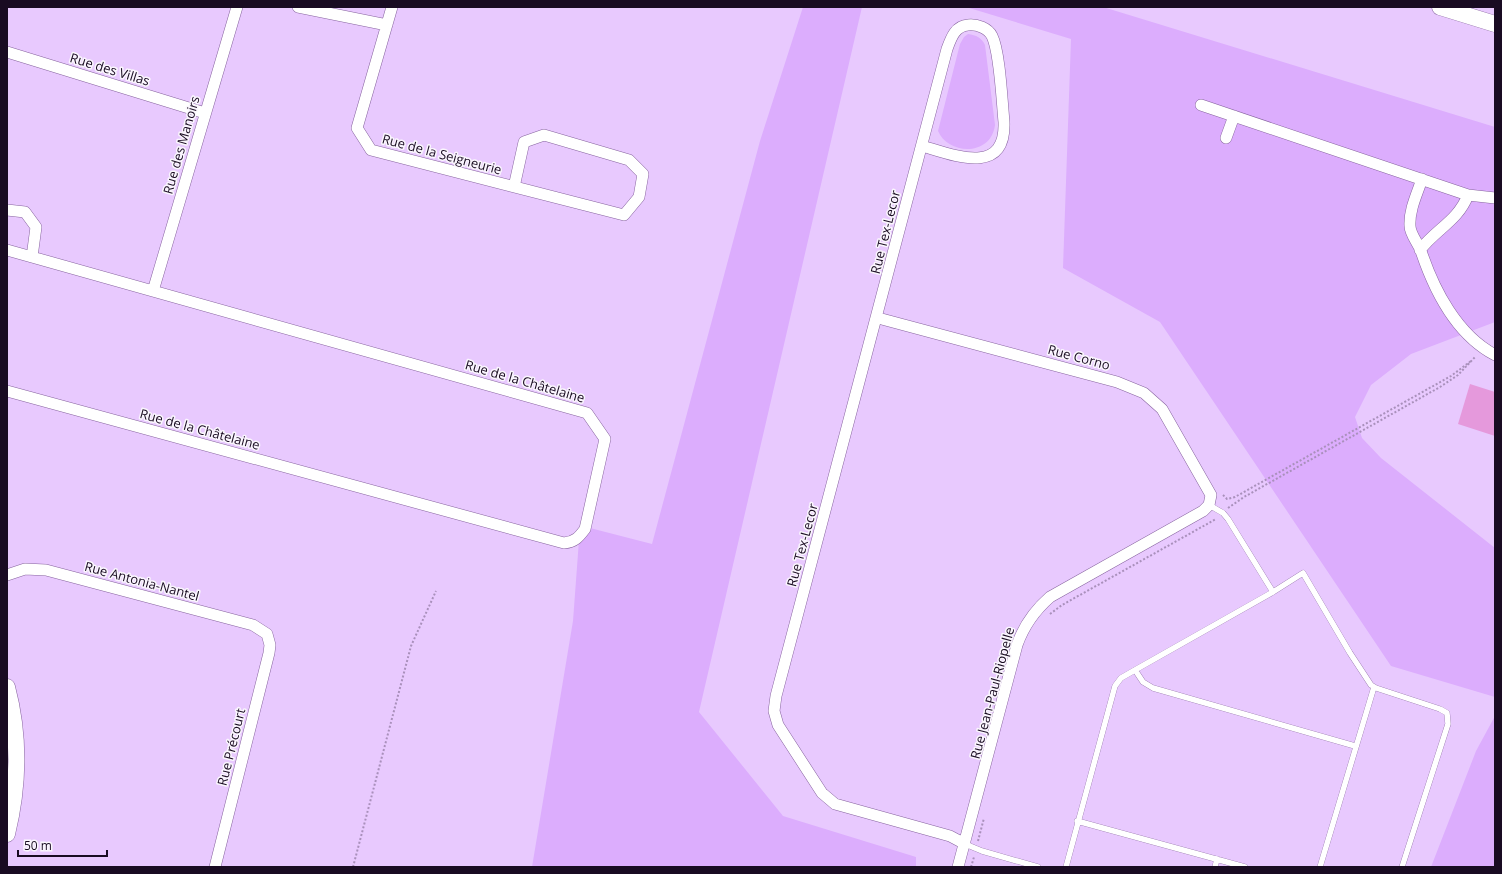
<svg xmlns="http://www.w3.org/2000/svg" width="1502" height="874" viewBox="0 0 1502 874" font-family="'Open Sans',sans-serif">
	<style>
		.green { fill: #dcadfd }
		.building { fill: #e599dc }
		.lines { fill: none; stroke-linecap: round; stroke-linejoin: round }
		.lane-casing { stroke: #87649f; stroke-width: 6 }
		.street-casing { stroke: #87649f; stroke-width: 12 }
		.secondary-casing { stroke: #87649f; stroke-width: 17 }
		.path { stroke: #a990bb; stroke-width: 2; stroke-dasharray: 2 2; stroke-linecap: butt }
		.lane { stroke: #fff; stroke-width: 5.5 }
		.street { stroke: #fff; stroke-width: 11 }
		.secondary { stroke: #fff; stroke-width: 16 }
		.labels { text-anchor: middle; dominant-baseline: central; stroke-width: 3; stroke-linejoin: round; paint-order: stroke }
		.street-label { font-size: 13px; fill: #190b22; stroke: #faf6fd }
	</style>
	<rect width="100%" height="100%" fill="#e8c9fe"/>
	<path class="green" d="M803,7h59l-163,705 84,104 133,41v10h-384l41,-246 6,-81 11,-12 62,16 108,-403z
		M966,7h137l392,120v195l-84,32 -40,31 -16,32 7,21 19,20 114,90v149l-104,-31 -231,-344 -97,-54 8,-229z
		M968,34c8,1 14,4 17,11l10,80c-4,32 -47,30 -57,6l22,-87 4,-7z
		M1495,716v151h-64l45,-116z"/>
	<path class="building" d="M1470,384l25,8v44l-37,-12z"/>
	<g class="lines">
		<g class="lane-casing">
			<path id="lane" d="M1273,592l30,-19 47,80 21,32 5,3 64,21 7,4 1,11 -46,143
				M1135,670l8,12 10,6 202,58
				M1077,821l168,46
				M965,844l17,7 56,16
				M1066,867l49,-181 6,-8 14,-8 138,-78 -45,-73 -5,-6 -14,-8
				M1215,867l2,-8
				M1320,867l54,-180"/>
		</g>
		<g class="street-casing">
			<path id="street" d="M298,7l89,18
				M392,7l-35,121 14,22 253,65 15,-18 4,-23 -14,-14 -85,-25 -20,7 -10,45
				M7,52l198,61
				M1201,105l267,90 27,3
				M1226,138l8,-22
				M922,146c31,9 84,31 82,-24 -2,-20 -4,-70 -12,-86 -4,-8 -15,-12 -24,-11 -13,1 -17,13 -21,24 -57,215 -113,431 -171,647l-2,15 4,14 44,68 13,11 115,32 15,8
				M1422,179c-5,15 -13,31 -12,47 0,8 8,17 11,25 13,39 36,84 74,104
				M7,210l18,2 11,15 -4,30
				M7,250l580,163 18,26 -20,90c-6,8 -10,13 -21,14l-557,-152
				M1420,250c16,-21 38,-29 48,-55
				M153,291l84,-284
				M878,318l239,64 27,11 18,16 49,86 -2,10 -6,6 -153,86c-16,14 -26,28 -33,48l-59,222
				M7,575l18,-6 21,1 207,55 14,9 3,11 -1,8 -54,214"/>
		</g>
		<g class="secondary-casing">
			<path id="secondary" d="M1440,7l55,17
				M7,687c13,49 12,98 0,147"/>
		</g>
		<path class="path" d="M1223,495l4,4 8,-2 216,-121 20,-15
			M1228,508l16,-11 196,-110 18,-12 18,-19
			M1050,614l12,-9 154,-86
			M978,841l6,-23
			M353,867l58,-221 25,-55
			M971,867l3,-10"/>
		<use href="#lane" class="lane"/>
		<use href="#street" class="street"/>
		<use href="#secondary" class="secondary"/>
	</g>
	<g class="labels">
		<g class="street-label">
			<text transform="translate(110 69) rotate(17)">Rue des Villas</text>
			<text transform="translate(181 145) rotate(-74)">Rue des Manoirs</text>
			<text transform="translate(442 154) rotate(15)">Rue de la Seigneurie</text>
			<text transform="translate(885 232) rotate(-76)">Rue Tex-Lecor</text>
			<text transform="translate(1079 357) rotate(15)">Rue Corno</text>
			<text transform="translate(525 381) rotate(16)">Rue de la Châtelaine</text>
			<text transform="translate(200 429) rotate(15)">Rue de la Châtelaine</text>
			<text transform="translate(802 545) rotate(-75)">Rue Tex-Lecor</text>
			<text transform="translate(142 581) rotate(15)">Rue Antonia-Nantel</text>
			<text transform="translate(992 693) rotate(-75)">Rue Jean-Paul-Riopelle</text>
			<text transform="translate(231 747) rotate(-76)">Rue Précourt</text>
		</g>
	</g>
	<rect width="1502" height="874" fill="none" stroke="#190b22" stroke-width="16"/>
	<path d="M18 850v6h89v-6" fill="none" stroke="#190b22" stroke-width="2"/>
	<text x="24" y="850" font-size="12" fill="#190b22" stroke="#faf6fd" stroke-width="3" paint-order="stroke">50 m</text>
</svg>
